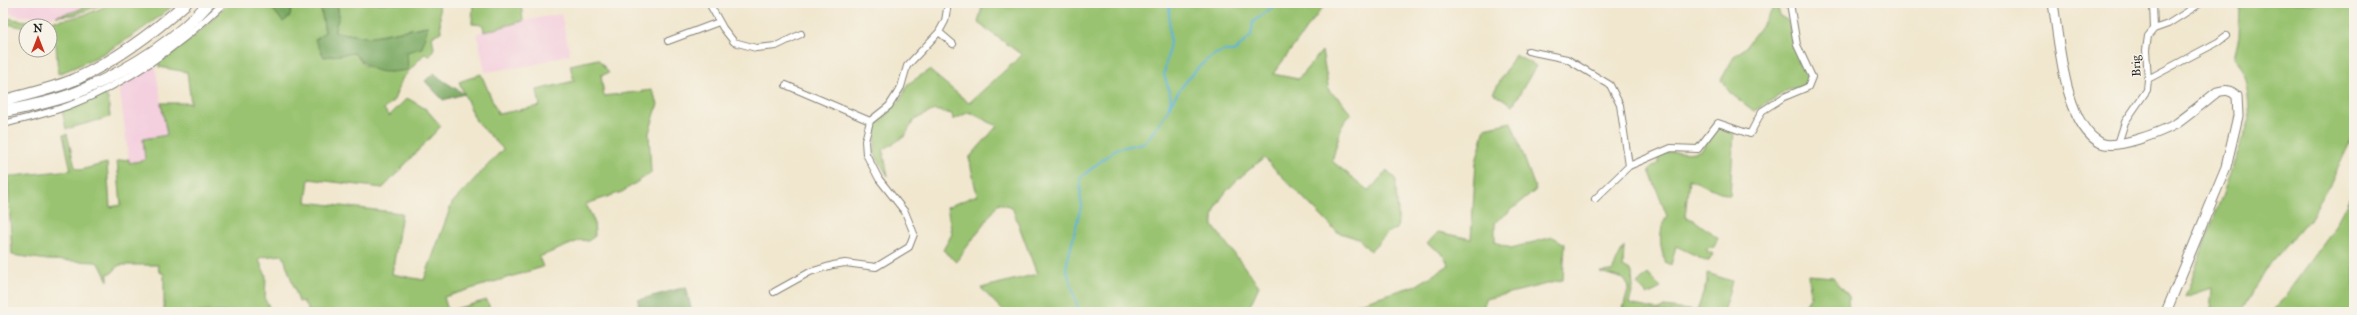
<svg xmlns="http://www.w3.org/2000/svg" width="2357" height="315" viewBox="0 0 2357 315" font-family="'IM FELL Great Primer',serif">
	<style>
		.built { fill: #f4cfde }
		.green { fill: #99c370; stroke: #5a7046 }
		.forest { fill: #7aa962; stroke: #4b623f }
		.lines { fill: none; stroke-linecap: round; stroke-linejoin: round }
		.stream { stroke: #5db4da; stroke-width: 2 }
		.minor-casing { stroke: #868276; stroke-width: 8 }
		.secondary-casing { stroke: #868276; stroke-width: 11 }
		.trunk-casing { stroke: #868276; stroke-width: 13 }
		.minor { stroke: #fff; stroke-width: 6 }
		.secondary { stroke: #fff; stroke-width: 9 }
		.trunk { stroke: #fff; stroke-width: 11 }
		.labels { text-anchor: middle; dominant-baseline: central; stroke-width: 3; stroke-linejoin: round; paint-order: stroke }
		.street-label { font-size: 12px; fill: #1c1c1c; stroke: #f7f3e8 }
	</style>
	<rect width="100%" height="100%" fill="#f7f3e8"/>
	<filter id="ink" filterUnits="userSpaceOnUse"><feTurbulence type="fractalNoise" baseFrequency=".025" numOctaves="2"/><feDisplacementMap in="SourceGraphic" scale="8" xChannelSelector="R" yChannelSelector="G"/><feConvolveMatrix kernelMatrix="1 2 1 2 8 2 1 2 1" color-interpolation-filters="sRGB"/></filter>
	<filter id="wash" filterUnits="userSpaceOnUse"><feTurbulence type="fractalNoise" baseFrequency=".012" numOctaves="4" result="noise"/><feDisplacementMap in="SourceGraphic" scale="16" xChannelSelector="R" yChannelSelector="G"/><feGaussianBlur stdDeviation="0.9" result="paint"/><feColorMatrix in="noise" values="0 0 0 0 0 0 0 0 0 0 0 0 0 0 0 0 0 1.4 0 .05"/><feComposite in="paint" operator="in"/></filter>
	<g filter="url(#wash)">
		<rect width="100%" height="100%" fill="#f1e7cf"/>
		<path class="built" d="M3,3h89l-16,8 -25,6 -31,-1 -17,-4z
			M561,14l9,40 -38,11 -47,7 -8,-39 46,-12z
			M155,65l12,70 -21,25 -17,3 -9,-72 2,-2 -2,-3z"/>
		<path class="green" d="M92,3h13l-30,12 -19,1 20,-5z
			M111,3h65c-36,30 -74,55 -118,71l-2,-30 -6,-3v-15h-24v2l-23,-5v-6c37,9 74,5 108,-14z
			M229,3h39l15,19 7,-6 2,-13h30l-2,1 5,28 -1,25 30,-4 11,13 42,-14 20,-26 -59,11 -34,-5 5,-16 -2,-13h102l2,29 -9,4 2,12 -4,8 -6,-2 -22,25 -8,21 -10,9 5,7 18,-18 19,11 15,17 -58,62 -74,-9 -3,23 96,11 -10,61 32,6 28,-77 51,-54 -27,-28 -17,-39 22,-8 17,40 42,-8 -3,-16 37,-9 -4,-16 28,-6 11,14 -8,2 3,21 48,-6 6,14 -9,29 2,40 -29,19 -36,12 8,17 1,15 -7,5 -7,-1 -42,17 4,10 -99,30 4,14 39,-11 4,12h-182l-6,-11 -4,1 -16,-47 -22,2 -2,3 7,16 -1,24 4,6 -6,6h-99v-38l-5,-2 -1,-7h-39l-7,8h-4v8l-8,-16 -4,-3 -48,-2 -36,-5 -4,-72 -5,-1v-5l68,-7 -8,-35 4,-1 8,33 5,3 27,-7 3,44 11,-2 -4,-44 12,-2v4l16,-3 -2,-21 24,-4 -6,-32h30l-4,-31 -28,-5v-4l31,-23z
			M473,3h48l2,18 -39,11 -1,-7 -11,-1z
			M983,3h343l-53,71 25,5 24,-28 7,40 12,9 10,14 -9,11 -10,36 37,30 18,-21 9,10c-1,17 4,32 1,49l-7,2 -20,20 -11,-12 -22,-7 -73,-74c-20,16 -54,40 -51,68l46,60 -12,26h-243l-23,-24 56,-14 -25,-67 -13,-4 -43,59 -13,-12 9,-16 -5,-27 30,-12 -8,-37 28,-32 -28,-14 -16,8 -1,-6 -18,-4 -20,10 -9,16 -22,14 5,26 -13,-21 1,-30 24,-24 8,-17 21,-14 40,33 53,-48 -44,-32z
			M2240,3h114v131l-24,51 -22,36 -43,50 -23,41h-32l2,-24 -27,9 65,-178c-2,-20 -2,-45 -16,-61l5,-21z
			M1777,4l3,12 7,4 10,30 12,28 -4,8 -15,3 -36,22 -24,-18 -9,-13 14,-25 9,-6z
			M1515,55l21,11 -23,39 -20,-12z
			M105,93l3,6 2,18 -44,12 -4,-19z
			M1511,122l25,68 -41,33v19l16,6 42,-11 12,7 -2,36 -77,19 -4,13h-126v-8l61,-19 32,-20 -8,-13 -14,-8 11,-12 33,7 5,-77 9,-34z
			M1719,126l15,4 -4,66 -41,-17 -4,38 9,3 24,18 -4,9 -7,1v3l6,3 -4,7h-2l-31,-15 -5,19 -5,-2c-7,-16 -8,-32 1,-47l-18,-46 9,-7v-8c18,-8 26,2 44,-5l12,-22z
			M2354,189v123h-81l57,-77z
			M1624,246l-1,21 9,5 1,16 -4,16 30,6 5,-3 33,4 10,-29v-9l25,8 -9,31h-101l7,-25 -5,-8 -24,-7 12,-1z
			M1648,274l13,14 -14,7 -10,-11z
			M1808,275l25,2 15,18 1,17h-49l11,-15z"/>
		<path class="forest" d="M268,3h24l-2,13 -7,6z
			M322,3h15l2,13 -5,16 34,5 60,-11 -6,22 -15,4 1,18c-27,4 -35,4 -54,-17l-30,4 -9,-17 10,-8 -5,-28z
			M434,73c9,9 19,13 30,21l-21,6 -18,-19z
			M686,287l6,25h-53l-1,-12z"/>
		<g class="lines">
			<path class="stream" d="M1170,106c8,-17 42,-63 64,-54l17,-16 2,-14 25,-19
				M1079,312l-13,-45 15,-61 -1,-28 36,-29 30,-7 22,-32 3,-12 -7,-24 6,-32 -1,-34 5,-5"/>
		</g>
	</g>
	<g filter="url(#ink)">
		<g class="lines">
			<g class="minor-casing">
				<path id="minor" d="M709,3l14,25 11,14 22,6 20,-2 25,-12
					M2154,29l14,-5 33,-21
					M939,32l14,12
					M668,41l51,-19
					M1528,51l39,8 43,26 10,20 9,61
					M2148,79l70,-37 8,-6
					M786,85l84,36
					M3,124c23,-6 48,-11 70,-20 58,-23 106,-58 151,-101
					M2118,144l7,-22 22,-32 1,-11 -2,-29 2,-14 6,-7 -1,-26
					M1595,199l34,-33 42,-18 27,1 20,-26 32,11 12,-23 22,-14 24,-10 4,-10 -15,-32 -7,-42
					M774,292l36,-20 23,-7 12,-2 31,4 33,-20 5,-13 -9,-22 -26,-33 -13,-25 -1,-13 5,-20 19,-15 12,-19 6,-21 32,-34 6,-11 3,-18"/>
			</g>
			<g class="secondary-casing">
				<path id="secondary" d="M2053,3c6,36 11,122 48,140 15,7 60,-11 75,-19 14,-10 27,-21 41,-32 8,-2 13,-3 20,4l1,20 -12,51 -60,145"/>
			</g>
			<g class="trunk-casing">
				<path id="trunk" d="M3,101c24,-7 50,-12 73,-22 40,-19 77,-46 110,-76
					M3,112c27,-6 56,-11 82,-23 45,-20 91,-49 124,-86"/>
			</g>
			<use href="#minor" class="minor"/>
			<use href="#secondary" class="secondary"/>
			<use href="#trunk" class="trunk"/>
		</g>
	</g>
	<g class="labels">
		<g class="street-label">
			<text transform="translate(2136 66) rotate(-93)">Brig</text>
		</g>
	</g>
	<rect width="2357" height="315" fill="none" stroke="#f7f3e8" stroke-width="16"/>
	<g transform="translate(38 38)"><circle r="19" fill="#f7f3e8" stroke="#9f9d96"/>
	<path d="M0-3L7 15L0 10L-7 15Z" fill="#c8321e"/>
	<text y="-6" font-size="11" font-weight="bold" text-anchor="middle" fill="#1c1c1c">N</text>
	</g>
</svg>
